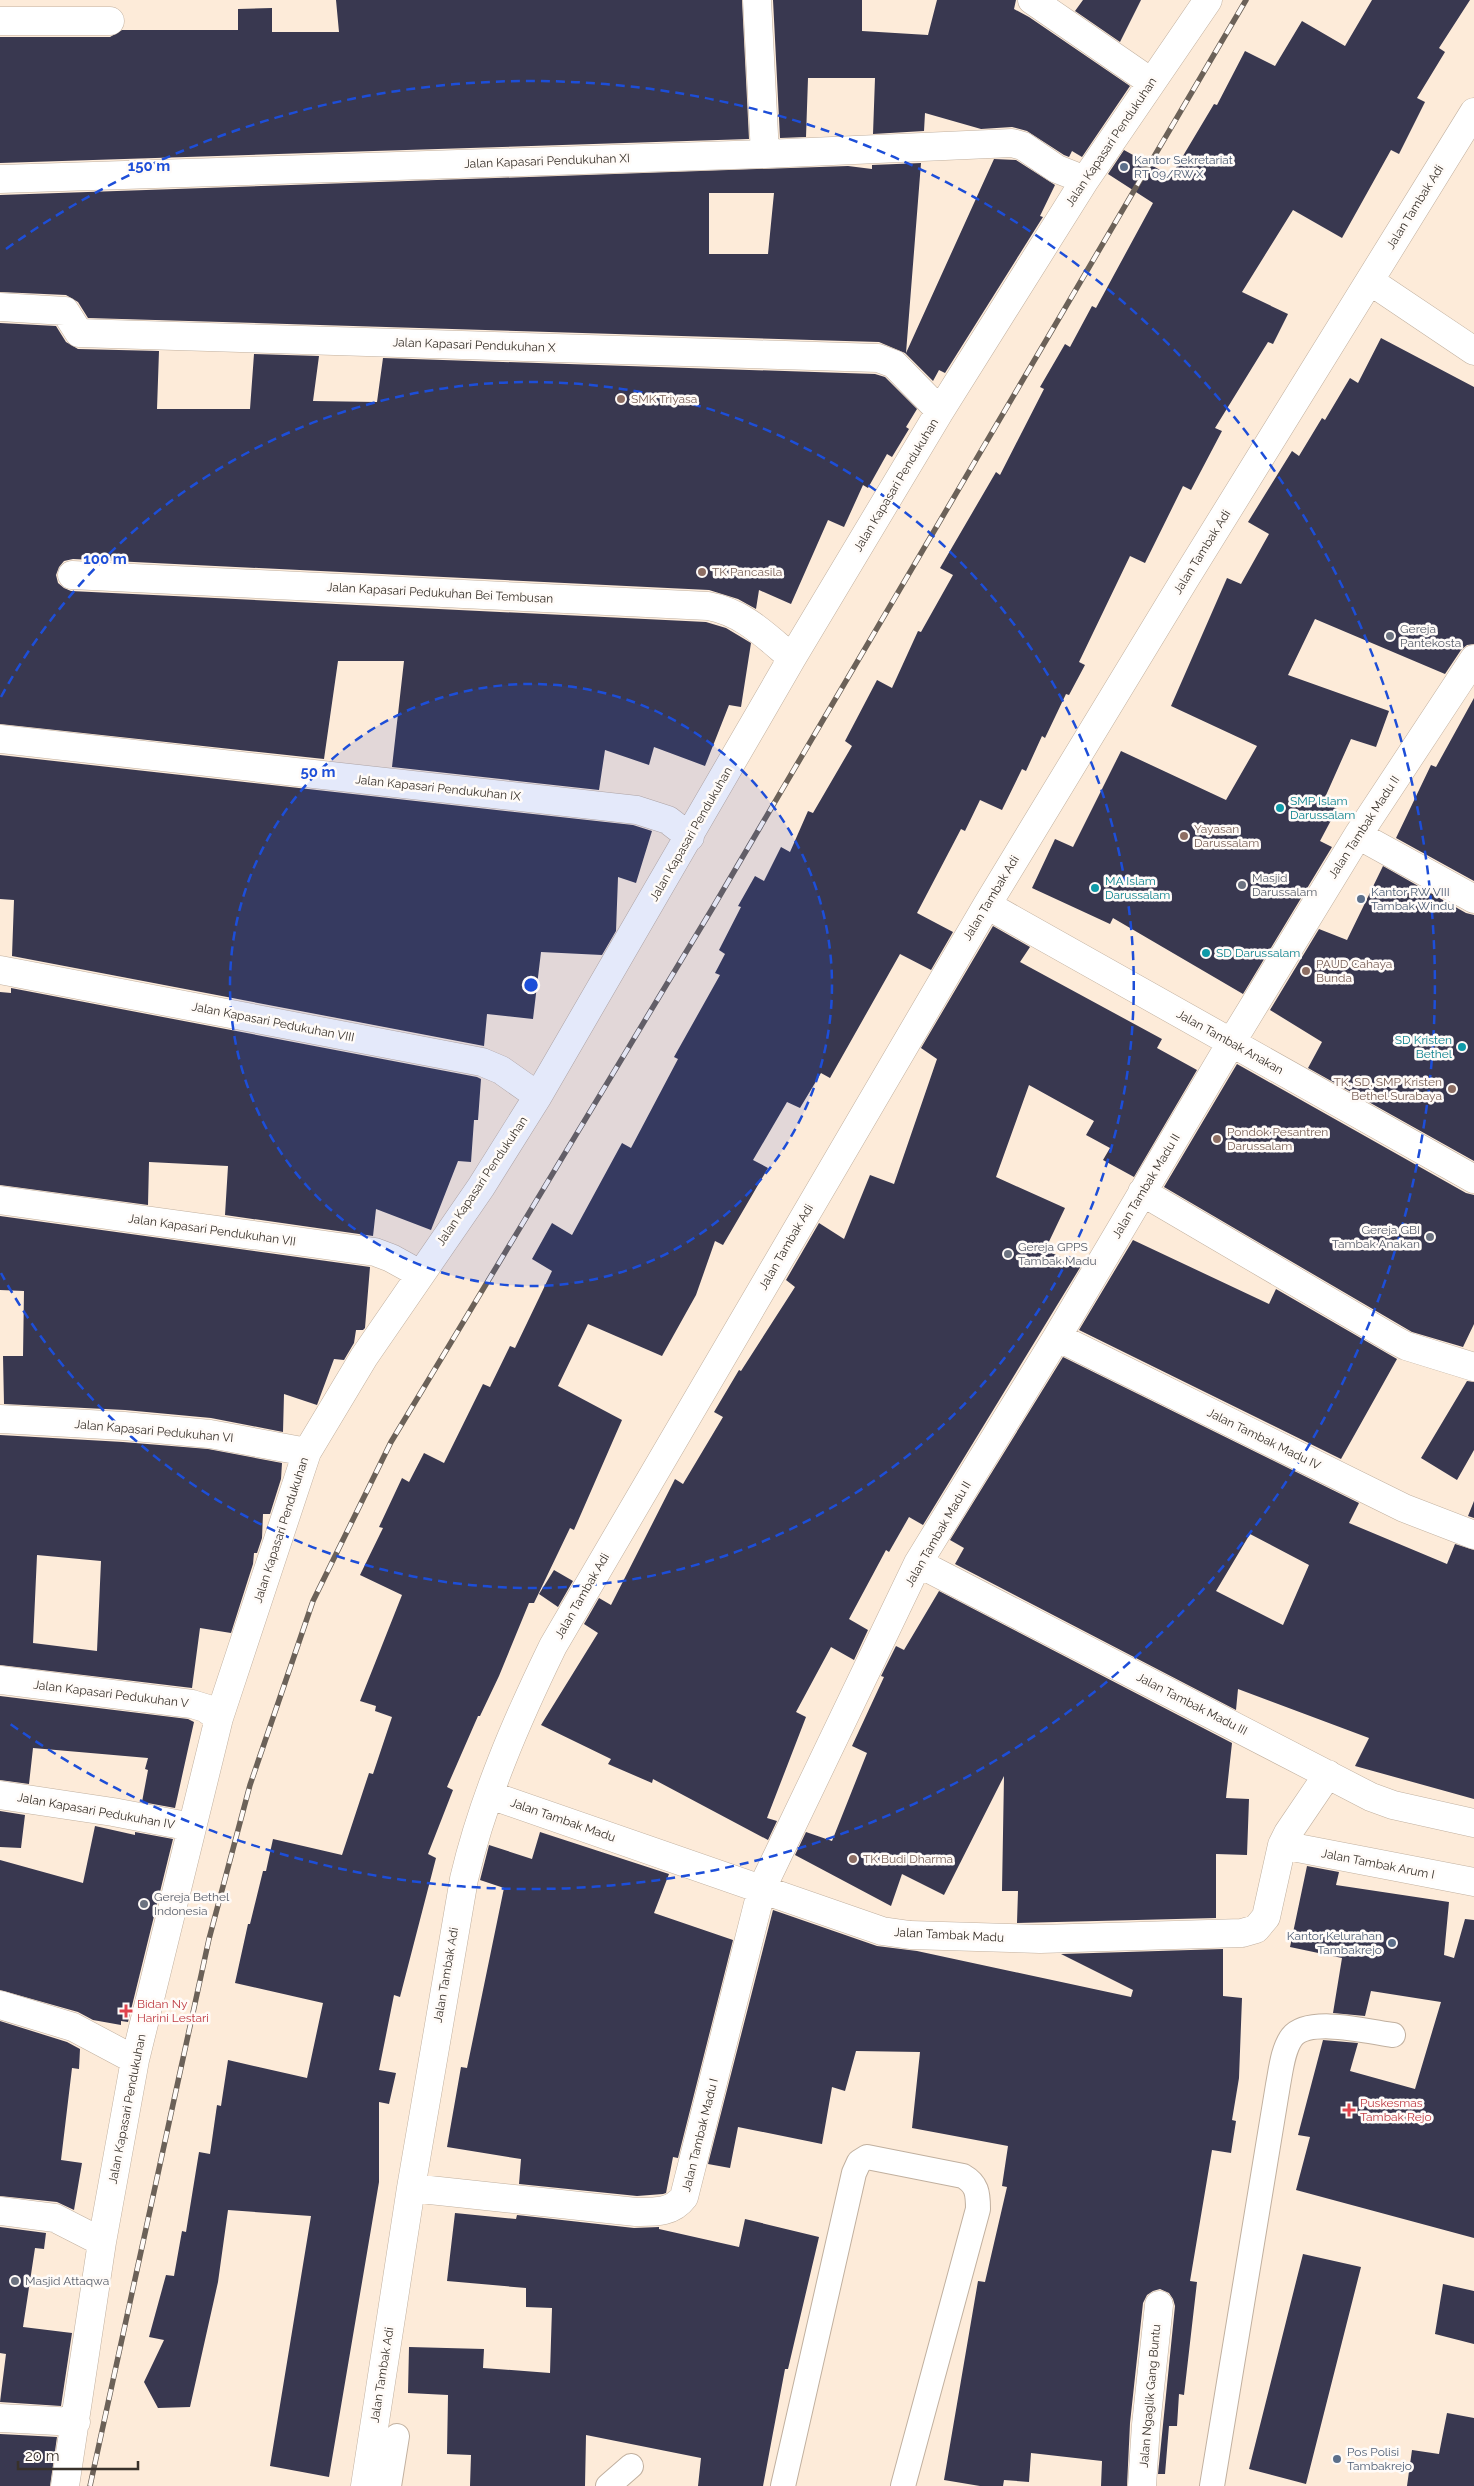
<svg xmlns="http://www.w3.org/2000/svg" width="1474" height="2486" viewBox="0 0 1474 2486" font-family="Raleway,sans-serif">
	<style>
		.building { fill: #393850; fill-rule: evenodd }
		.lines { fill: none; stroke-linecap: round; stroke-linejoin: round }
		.service-casing { stroke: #c1b09f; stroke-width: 26 }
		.minor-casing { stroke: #c1b09f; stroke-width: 29 }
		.service { stroke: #fff; stroke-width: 24 }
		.minor { stroke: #fff; stroke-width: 28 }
		.rail-casing { stroke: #6b6158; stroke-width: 5.5 }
		.rail { stroke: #fffbf8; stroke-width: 4; stroke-dasharray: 11; stroke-linecap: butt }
		.ring { fill: none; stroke: #1d4ed8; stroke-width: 2.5; stroke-dasharray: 9 6 }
		.service-dot { fill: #5c6f8a; stroke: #fffbf8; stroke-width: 2 }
		.education-dot { fill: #8d6e63; stroke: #fffbf8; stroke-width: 2 }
		.worship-dot { fill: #6b7280; stroke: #fffbf8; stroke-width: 2 }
		.culture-dot { fill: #0f9aa8; stroke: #fffbf8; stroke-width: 2 }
		.health-dot { fill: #e0444e; stroke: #fffbf8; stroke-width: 2 }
		.labels { text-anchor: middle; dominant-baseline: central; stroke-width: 5; stroke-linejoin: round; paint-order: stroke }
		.street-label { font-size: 12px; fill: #38312a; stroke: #fffbf8 }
		.service-label { font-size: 12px; fill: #4e5e75; stroke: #fffbf8; text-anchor: start }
		.education-label { font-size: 12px; fill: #785e54; stroke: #fffbf8; text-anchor: start }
		.worship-label { font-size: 12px; fill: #5b616d; stroke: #fffbf8; text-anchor: start }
		.culture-label { font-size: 12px; fill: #0d838f; stroke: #fffbf8; text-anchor: start }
		.health-label { font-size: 12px; fill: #be3a42; stroke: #fffbf8; text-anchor: start }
		.centre { fill: #1d4ed8; stroke: #fffbf8; stroke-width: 2.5 }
		.ring-label { font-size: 15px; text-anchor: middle; font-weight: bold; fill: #1d4ed8; stroke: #fffbf8; stroke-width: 5; stroke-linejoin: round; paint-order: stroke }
	</style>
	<rect width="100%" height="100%" fill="#fdebd9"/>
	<path class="building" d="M336,0h406l7,139 -749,24v-126h110l12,-7h116v-21l34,-1v24h67z
		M773,0h89v31l66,4 9,-35h79l-2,9 15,8 101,69 -48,71 -10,-6 -3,6 -5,-2 -37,-24 -15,-4 -31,2 -56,-16 -1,18 -51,3 2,-56h-67l-2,59 -26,1z
		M1083,0h58l-21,42 -45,-31z
		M1372,0h98l-31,48 6,4 -28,46 8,4 -26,52 -8,-4 -49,88 -49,-28 -51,82 46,22 -15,30 -5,-2 -53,86 7,3 -31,59 -8,-4 -38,77 -15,-7 -51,106 6,3 -16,30 -3,-1 -21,44 -3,-2 -16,35 -4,-2 -20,41 -22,-10 -15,31 -4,-2 -44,84 36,19 -22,38 -31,-16 -70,124 -9,-5 -21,35 -13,-6 -34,58 15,8 -45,77 -8,-4 -19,54 -34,61 -74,-32 -30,62 64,34 -48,110 -4,-2 -36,75h-5l-30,73 -19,40h-2l-31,71 6,3 -25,64 8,4 -36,139 -6,-2 -15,75 17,3 -7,31 -10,-2v80l-50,295 -59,-11 41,-250 -83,-6 -10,72 -28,125 -32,1 -14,-26 20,-42 -15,-3 17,-62 8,1 8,-45 4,1 13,-80 11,2 7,-49 4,1 7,-46 79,18 16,-75 -88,-20 13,-59h2l13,-53h3l7,-32 69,16 27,-82 4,1 19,-57 -17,-6 1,-5 -16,-5 42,-106 -42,-20 23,-47 -4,-1 23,-49 7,4 15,-29 20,10 39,-79 7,3 20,-41 5,2 37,-77 -20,-12 20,-36 20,12 50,-92 9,5 47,-89 -4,-2 46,-82 -5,-2 10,-19 -6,-4 22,-43 -3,-1 17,-30 9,5 17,-34 9,5 18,-41 5,2 39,-67 -7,-5 32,-61 15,8 26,-57 3,1 32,-57 -13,-7 56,-96 4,3 44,-86 -4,-2 25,-43 5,3 22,-41 4,2 57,-105 -45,-29 16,-24 47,26 43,-72 3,1 28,-54 30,15 27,-45 43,25z
		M994,159l22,1 39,25 -15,31 3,1 -2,3 -96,153 -6,-3 -6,11 -28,-28 -26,-11 -791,-24 -10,-16 -12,-7 -66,-3v-97l848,-29 24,3v-4l49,-2 -15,190zM709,193h65l-6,61h-59z
		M0,323l56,3 10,16 12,7 81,2 -2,58h93l4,-55 65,2 -6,45 64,1 6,-44 492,16 10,3 32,32 -11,18 3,2 -17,28 -5,-3 -19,34 -5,-3 -19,42 -16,-7 -37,84 -32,-14 -3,19 -18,-10 -29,-9 -636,-31 -9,2 -5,6 -3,8 2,8 6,5 7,3 635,31 20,6 25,15 -10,64 -12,-2 -24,61 -51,-19 -5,18 -44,-15 -6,40 -207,-23 12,-106h-66l-14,98 -324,-35z
		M1381,338l93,49v257l-7,1 -6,5 -16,24 -130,-55 -27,56 101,36 -13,36 -25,-8 -28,63 14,7 -17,32 12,6 -89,147 -130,-76 -3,6 -78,-36 23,-49 18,8 48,-96 105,49 31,-54 -86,-40 56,-128 14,6 28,-50 -21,-12 44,-71 7,5 23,-38 3,2 25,-42 8,5z
		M1474,698v183l-78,-43 35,-73 5,2z
		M0,755l633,70 19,6 -16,52 -18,-6 -2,54 -14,24 -61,-3 -8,67 -46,-5 -3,32 -472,-90 2,-56 -14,-1z
		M1383,866l83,47 8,2v246l-166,-93 14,-26 -52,-32 49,-81 28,11z
		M993,926l37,21 -10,15 142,77 -5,9 40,22 -63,107 -31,-17 7,-12 -24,-13 8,-14 -65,-36 -33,92 69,31 -20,42 36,16 -158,259 -14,-8 -20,35 -3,-2 -37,69 19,11 -14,30 -23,-13 -35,65 10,5 -39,101 10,3 -9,19 -115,-61 -1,4 -44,-19 3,-5 -70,-34 57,-92 -14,-9 15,-26 12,7 64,-126 8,5 40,-67 -9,-5 25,-42 2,1 54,-84 -9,-7 33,-57 25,16 26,-64 24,9 43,-125 -16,-11z
		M11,988l466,89 4,2 -3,41h-4l-3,42 -13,-1 -27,69 -55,-21 -3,27 -148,-21 3,-49 -79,-4 -1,43 -148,-20v-193l11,1z
		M1237,1064l229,129 8,2v129l-11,23 -51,-15 -248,-145z
		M0,1216l370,51 -5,61 -2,2h-7l-2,13 -10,17 -10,-1 -17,46 -33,-11 -1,38 -72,-14 -86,-8 -121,-6 -1,-48h20l1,-65 -24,-1z
		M1133,1240l136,64 7,-15 121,70 -56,100 -262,-129z
		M1063,1357l296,146 -10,20 98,41 8,-20 19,6v249l-119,-33 14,-28 -131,-49 -2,21 -281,-146 9,-16 -14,-8zM1250,1534l59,31 -26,60 -67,-34z
		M1467,1381l7,1v68l-17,30 -36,-22z
		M0,1435l123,7 85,7 74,14 -1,16 -11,35h-7l-1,24 -5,15h-3l-1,11 -22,69 -31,-5 -8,60 -192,-23zM37,1555l64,6 -4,90 -64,-8z
		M1474,1501v17l-6,-2z
		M554,1570l19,11 -15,26 -19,-13z
		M939,1591l293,152 -6,55 23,1 -2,56 -31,-1v64l-199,5 1,-32h-16l2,-115 -60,119 -42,-21 -11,32 -96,-51 11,-23 26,9 35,-88 -15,-7 32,-69 -3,-1 15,-30 8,4z
		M0,1696l188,23 6,3 -19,86 -33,-6 6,-32 -3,-1 3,-11 -115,-10 -4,36 -29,-4z
		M0,1811l25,4 -4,33 -21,-1z
		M95,1826l40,9v-3l38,7 -45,183 -7,-1v4l-28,-5 -15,-8 -78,-22v-130l83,23z
		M540,1832l129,42 -15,39 79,27 -55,218 -5,-1 -7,36 -3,1 -26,2 -118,-12 2,-25 -74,-12 14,-80 6,1 37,-180 -24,-8 7,-27 2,-8 43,14z
		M1307,1866l32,6 -3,13 113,17 -5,53 10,3 11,-39 9,1v318l-178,-48 14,-53 -12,-2 25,-95 35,3 -8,28 65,18 26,-87 -70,-11 -6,25 -32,-3 9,-55 -52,-11z
		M773,1910l104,36 40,5 214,46 2,-7 -72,-36 162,-5v47l19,2 -3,80 -7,42 4,1 -5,32 -19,-3 -22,131 7,1 -13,113 -5,-1 -2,32h-8l-4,48h-7l17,-168 -2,-7 -4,-6 -9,-4 -7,2 -6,4 -4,8 -13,120 -3,63h-26l1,-25 -71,-8 -2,29 -25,-2 -1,6h-23l-36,-6 34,-199 7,1 22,-95 -5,-1 6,-40 -96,-18 8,-76 -64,-1 -11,40 -13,-4 -10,57 -84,-17 -8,41 -22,-4z
		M0,2021l67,21 13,7 -1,20 -7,-1 -11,92 21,3 -8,47 -17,-8 -57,-6z
		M455,2213l61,6 1,-4 117,13 25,-1v2l80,18 6,-28 74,18 -31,132h-3l-22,117h-65l3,-28 -115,-23 -1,51h-115l1,-31 -24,-1 1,-59 -40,-2 1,-46 75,2 -1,19 67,5 2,-65 -26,-1v-19l-79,-7z
		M0,2227l46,6 -2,16 -9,-1 -12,79 49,6 -11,73 -61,-4 6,-48 -6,-1z
		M1303,2254l58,13 -55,217 -57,-15z
		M1443,2284l31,7v53l-39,-10z
		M1447,2413l27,5v68h-67l5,-36 27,4z
		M0,2434l57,3 -7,49h-50z"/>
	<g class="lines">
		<g class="service-casing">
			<path id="service" d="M389,2486l8,-50
				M608,2486l23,-20
				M783,2486l71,-313 5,-11 8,-5 96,19c14,8 15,17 15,33l-75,277
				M1212,2486l66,-401c3,-16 5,-36 14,-48 17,-21 78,-5 101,-2"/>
		</g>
		<g class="minor-casing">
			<path id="minor" d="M757,0l8,154
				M1032,0l119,82
				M0,21h110
				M0,179l765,-25 247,-11 11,3 34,23 28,11
				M1370,281l104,70
				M0,307l65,4 14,22 799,25 16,6 46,47
				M72,575l636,31c35,6 58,30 84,52
				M0,739l637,71 31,10 22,17
				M1358,835l116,64
				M987,905l487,274
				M0,970l482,92 19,8 37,26
				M1142,1192l251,147 13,7 68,21
				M0,1200l375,52 16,6 29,16
				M1057,1337l347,171 70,27
				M0,1419l124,7 86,8 97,18
				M918,1563l453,234 22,8 81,18
				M0,1680l192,24 13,4 14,10
				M0,1795l113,17 79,15
				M490,1795l392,136 28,4 130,4 202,-6 14,-4 10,-12 16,-72 6,-12 40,-59
				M1282,1845l192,37
				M0,2005l73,22 62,33
				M411,2188l225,24c19,0 36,1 48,-15l78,-309 156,-325 139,-226 174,-294 127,-208 116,-176
				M0,2211l55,7 47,24
				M0,2418l76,4
				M65,2486l37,-244 33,-182 84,-342 88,-266 57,-95 117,-170 57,-91 254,-438 148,-247 145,-231 123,-180
				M365,2486l46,-298 53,-309c19,-81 53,-159 89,-233l434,-741 198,-326 289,-467
				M1142,2486l4,-61 13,-120"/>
		</g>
		<use href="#service" class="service"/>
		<use href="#minor" class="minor"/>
		<g class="rail-casing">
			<path id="rail" d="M90,2486l119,-547 41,-154 63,-184 78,-159 321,-533 534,-909"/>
		</g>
		<use href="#rail" class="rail"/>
	</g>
	<circle cx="531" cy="985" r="301" fill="#1d4ed8" fill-opacity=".12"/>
	<g class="ring">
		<circle cx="531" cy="985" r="301"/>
		<path d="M1 697A603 603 0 1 1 1 1273"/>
		<path d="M6 249A904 904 0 1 1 6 1721"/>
	</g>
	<g class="service-dot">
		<circle cx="1124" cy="167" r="5"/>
		<circle cx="1361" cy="899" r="5"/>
		<circle cx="1392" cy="1943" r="5"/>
		<circle cx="1337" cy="2459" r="5"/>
	</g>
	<g class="education-dot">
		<circle cx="621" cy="399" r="5"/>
		<circle cx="702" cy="572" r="5"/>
		<circle cx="1184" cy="836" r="5"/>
		<circle cx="1306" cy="971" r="5"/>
		<circle cx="1452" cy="1089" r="5"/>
		<circle cx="1217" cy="1139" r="5"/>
		<circle cx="853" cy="1859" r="5"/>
	</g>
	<g class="worship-dot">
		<circle cx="1390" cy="636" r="5"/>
		<circle cx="1242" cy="885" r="5"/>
		<circle cx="1430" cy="1237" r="5"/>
		<circle cx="1008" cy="1254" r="5"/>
		<circle cx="144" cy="1904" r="5"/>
		<circle cx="15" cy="2281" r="5"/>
	</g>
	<g class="culture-dot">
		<circle cx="1280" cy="808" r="5"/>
		<circle cx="1095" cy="888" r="5"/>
		<circle cx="1206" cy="953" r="5"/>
		<circle cx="1462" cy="1047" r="5"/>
	</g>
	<g class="health-dot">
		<path d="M123.5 2003.5h5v5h5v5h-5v5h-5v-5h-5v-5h5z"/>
		<path d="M1346.5 2102.5h5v5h5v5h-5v5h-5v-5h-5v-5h5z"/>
	</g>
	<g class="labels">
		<g class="street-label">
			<text transform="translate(1111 142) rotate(-56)">Jalan Kapasari Pendukuhan</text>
			<text transform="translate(547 161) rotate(-2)">Jalan Kapasari Pendukuhan XI</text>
			<text transform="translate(1415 207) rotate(-58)">Jalan Tambak Adi</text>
			<text transform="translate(474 345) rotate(2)">Jalan Kapasari Pendukuhan X</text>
			<text transform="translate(896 485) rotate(-59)">Jalan Kapasari Pendukuhan</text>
			<text transform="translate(1202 552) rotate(-58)">Jalan Tambak Adi</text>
			<text transform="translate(440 593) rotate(3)">Jalan Kapasari Pedukuhan Bei Tembusan</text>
			<text transform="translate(438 788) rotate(6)">Jalan Kapasari Pendukuhan IX</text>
			<text transform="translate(1364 827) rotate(-57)">Jalan Tambak Madu II</text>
			<text transform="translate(691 834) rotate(-60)">Jalan Kapasari Pendukuhan</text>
			<text transform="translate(991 898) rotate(-59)">Jalan Tambak Adi</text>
			<text transform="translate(273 1022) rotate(11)">Jalan Kapasari Pedukuhan VIII</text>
			<text transform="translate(1230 1042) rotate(29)">Jalan Tambak Anakan</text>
			<text transform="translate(482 1181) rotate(-56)">Jalan Kapasari Pendukuhan</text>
			<text transform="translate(1146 1186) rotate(-59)">Jalan Tambak Madu II</text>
			<text transform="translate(212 1230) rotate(8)">Jalan Kapasari Pendukuhan VII</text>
			<text transform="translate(786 1247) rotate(-60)">Jalan Tambak Adi</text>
			<text transform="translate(154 1431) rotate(5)">Jalan Kapasari Pedukuhan VI</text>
			<text transform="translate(1264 1439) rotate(26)">Jalan Tambak Madu IV</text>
			<text transform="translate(281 1530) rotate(-72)">Jalan Kapasari Pendukuhan</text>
			<text transform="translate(938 1534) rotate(-60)">Jalan Tambak Madu II</text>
			<text transform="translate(582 1596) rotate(-60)">Jalan Tambak Adi</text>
			<text transform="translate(111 1694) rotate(7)">Jalan Kapasari Pedukuhan V</text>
			<text transform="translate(1192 1704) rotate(27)">Jalan Tambak Madu III</text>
			<text transform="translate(96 1811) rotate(10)">Jalan Kapasari Pedukuhan IV</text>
			<text transform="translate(563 1820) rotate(19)">Jalan Tambak Madu</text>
			<text transform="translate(1378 1864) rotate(11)">Jalan Tambak Arum I</text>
			<text transform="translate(949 1935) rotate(3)">Jalan Tambak Madu</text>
			<text transform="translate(446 1975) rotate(-80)">Jalan Tambak Adi</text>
			<text transform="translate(127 2109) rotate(-79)">Jalan Kapasari Pendukuhan</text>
			<text transform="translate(700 2135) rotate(-76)">Jalan Tambak Madu I</text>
			<text transform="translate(382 2375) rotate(-81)">Jalan Tambak Adi</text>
			<text transform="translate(1150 2396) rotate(-85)">Jalan Ngaglik Gang Buntu</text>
		</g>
		<g class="service-label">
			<text x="1134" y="160">Kantor Sekretariat<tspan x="1134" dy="14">RT 09/RW X</tspan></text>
			<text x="1371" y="892">Kantor RW VIII<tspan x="1371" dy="14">Tambak Windu</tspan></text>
			<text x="1382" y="1936" text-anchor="end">Kantor Kelurahan<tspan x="1382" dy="14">Tambakrejo</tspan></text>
			<text x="1347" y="2452">Pos Polisi<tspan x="1347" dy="14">Tambakrejo</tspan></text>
		</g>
		<g class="education-label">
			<text x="631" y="399">SMK Triyasa</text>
			<text x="712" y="572">TK Pancasila</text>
			<text x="1194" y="829">Yayasan<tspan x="1194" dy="14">Darussalam</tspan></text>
			<text x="1316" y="964">PAUD Cahaya<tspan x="1316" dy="14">Bunda</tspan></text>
			<text x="1442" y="1082" text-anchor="end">TK, SD, SMP Kristen<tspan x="1442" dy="14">Bethel Surabaya</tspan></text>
			<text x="1227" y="1132">Pondok Pesantren<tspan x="1227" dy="14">Darussalam</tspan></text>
			<text x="863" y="1859">TK Budi Dharma</text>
		</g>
		<g class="worship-label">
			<text x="1400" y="629">Gereja<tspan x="1400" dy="14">Pantekosta</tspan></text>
			<text x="1252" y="878">Masjid<tspan x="1252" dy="14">Darussalam</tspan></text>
			<text x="1420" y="1230" text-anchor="end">Gereja GBI<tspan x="1420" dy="14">Tambak Anakan</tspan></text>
			<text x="1018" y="1247">Gereja GPPS<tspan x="1018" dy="14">Tambak Madu</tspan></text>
			<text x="154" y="1897">Gereja Bethel<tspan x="154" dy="14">Indonesia</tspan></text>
			<text x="25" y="2281">Masjid Attaqwa</text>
		</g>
		<g class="culture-label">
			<text x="1290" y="801">SMP Islam<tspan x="1290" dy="14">Darussalam</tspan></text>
			<text x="1105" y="881">MA Islam<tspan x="1105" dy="14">Darussalam</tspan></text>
			<text x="1216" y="953">SD Darussalam</text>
			<text x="1452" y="1040" text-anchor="end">SD Kristen<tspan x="1452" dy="14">Bethel</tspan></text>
		</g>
		<g class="health-label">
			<text x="137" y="2004">Bidan Ny<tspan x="137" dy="14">Harini Lestari</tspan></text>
			<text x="1360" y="2103">Puskesmas<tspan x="1360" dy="14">Tambak Rejo</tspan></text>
		</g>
	</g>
	<circle cx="531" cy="985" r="8" class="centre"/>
	<g class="ring-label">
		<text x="149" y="171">150 m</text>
		<text x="105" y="564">100 m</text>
		<text x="318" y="777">50 m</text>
	</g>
	<path d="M18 2461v8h120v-8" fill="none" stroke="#38312a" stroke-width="2.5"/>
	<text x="25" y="2461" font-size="15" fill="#38312a" stroke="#fffbf8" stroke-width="4" paint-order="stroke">20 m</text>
</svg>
